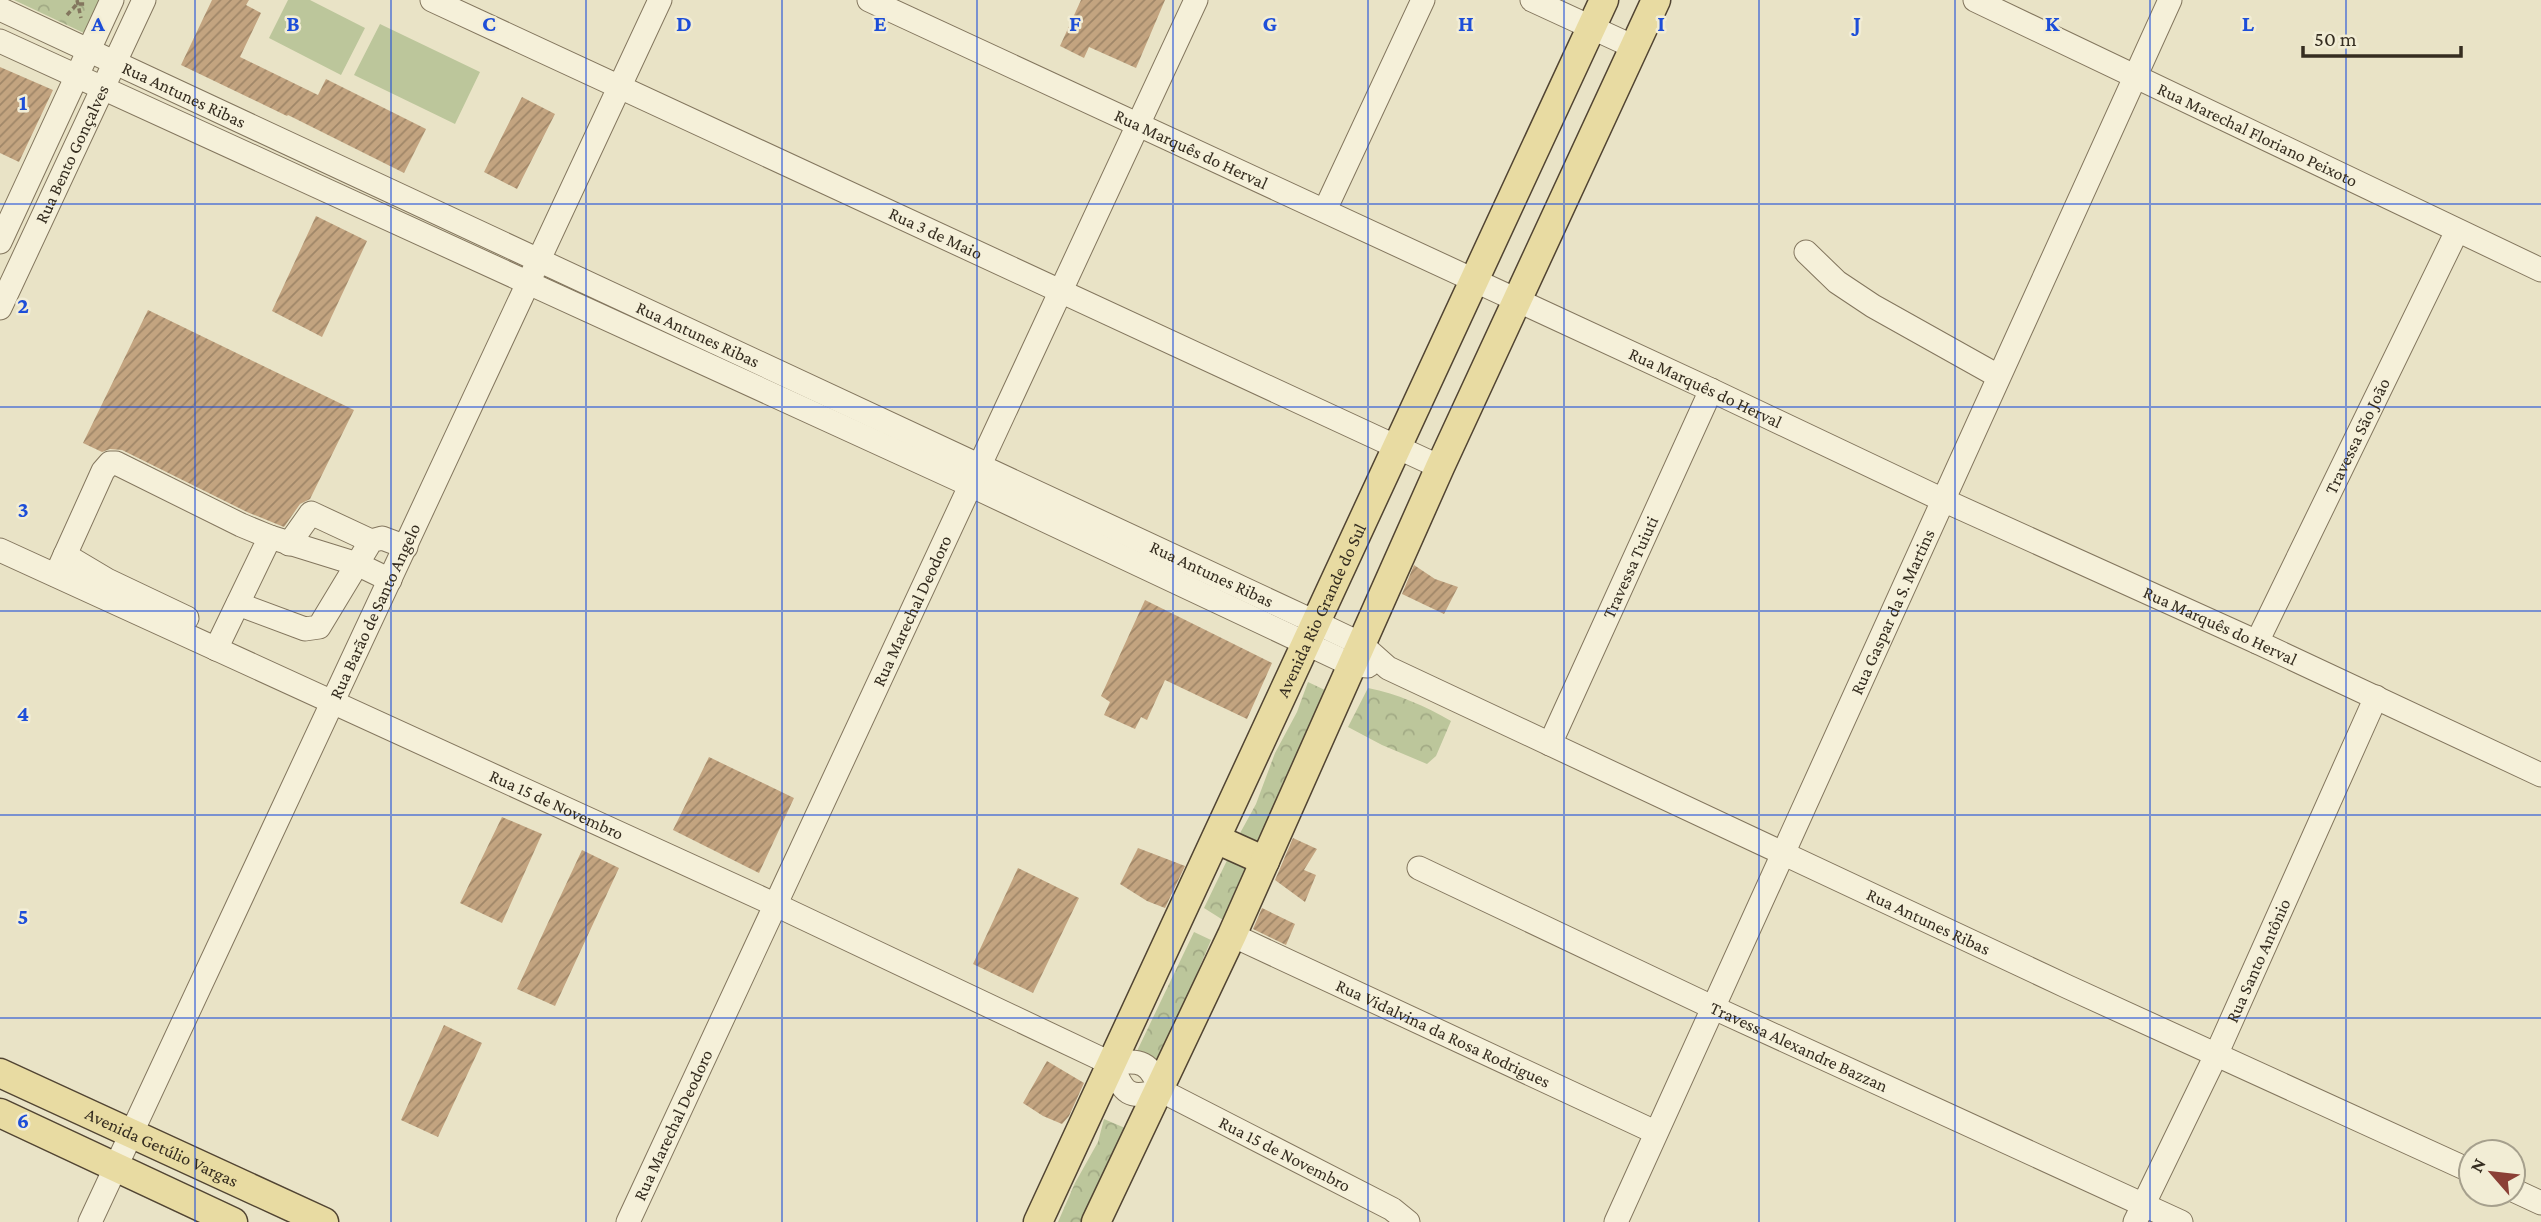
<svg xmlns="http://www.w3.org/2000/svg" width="2541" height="1222" viewBox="0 0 2541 1222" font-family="'Crimson Pro',serif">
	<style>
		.grass { fill: #bcc69b }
		.park { fill: url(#park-crowns) }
		.building { fill: url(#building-hatch) }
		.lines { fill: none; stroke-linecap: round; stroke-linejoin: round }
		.minor-casing { stroke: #83765e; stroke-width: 25 }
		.major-casing { stroke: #514432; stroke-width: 31 }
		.path { stroke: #83765e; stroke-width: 3.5; stroke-dasharray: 5 3.5; stroke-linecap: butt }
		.minor { stroke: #f5f0d9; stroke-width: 23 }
		.major { stroke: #e8dba2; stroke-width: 28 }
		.grid { fill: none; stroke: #1d4ed8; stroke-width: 2; stroke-opacity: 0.55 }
		.labels { text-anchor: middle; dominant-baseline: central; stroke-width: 5; stroke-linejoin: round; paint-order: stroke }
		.street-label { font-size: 18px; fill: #352d20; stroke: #f2edd5 }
		.grid-label { font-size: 23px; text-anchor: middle; font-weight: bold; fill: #1d4ed8; stroke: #f2edd5; stroke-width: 5; stroke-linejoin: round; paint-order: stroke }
	</style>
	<defs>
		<pattern id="park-crowns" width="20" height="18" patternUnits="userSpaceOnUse" patternTransform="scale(1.75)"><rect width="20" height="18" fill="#bcc69b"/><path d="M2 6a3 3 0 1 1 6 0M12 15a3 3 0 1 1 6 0" fill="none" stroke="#a2aa85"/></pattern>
		<pattern id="building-hatch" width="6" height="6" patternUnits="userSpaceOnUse" patternTransform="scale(1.75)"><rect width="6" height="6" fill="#c3a480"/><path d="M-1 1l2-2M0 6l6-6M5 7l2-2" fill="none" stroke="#9f8668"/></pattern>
	</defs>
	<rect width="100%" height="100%" fill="#e9e3c6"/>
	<path class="grass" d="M288,0h22l55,28 -24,47 -72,-37z
		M380,24l100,48 -25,52 -101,-49z"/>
	<path class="park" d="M14,0h88l-16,34z
		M1308,682l19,9 -72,160 -22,-5 23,-42 19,-51 22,-41z
		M1368,688c30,6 57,18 83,33l-15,35 -9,8 -45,-19 -34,-18z
		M1232,850l21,10 -16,26 -14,34 -19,-12z
		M1194,932l17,8 -51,121 -23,-10z
		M1104,1119l21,9 3,16 -21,21 -26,57h-23l17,-39 23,-41z"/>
	<path class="building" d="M212,0h37l-3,5 15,8 -21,44 78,38 8,-16 100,50 -22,44 -116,-58 -1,1 -106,-51z
		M1081,0h84l-29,68 -47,-21 -5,11 -24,-12z
		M0,67l53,23 -34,72 -19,-9z
		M522,97l33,17 -38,75 -33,-17z
		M316,216l51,25 -45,96 -50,-26z
		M148,310l206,100 -44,89 -10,5 -16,23 -37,-15 -125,-62 -12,-1 -8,3 -19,-9z
		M1414,565l21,14 23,8 -14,27 -42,-20z
		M1145,600l127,63 -25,56 -82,-39 -18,40 -6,-3 -6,12 -31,-14 6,-13 -9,-6z
		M709,757l85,41 -35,75 -86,-43z
		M502,817l40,17 -40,89 -42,-20z
		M1293,838l24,11 -13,21 12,5 -11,27 -30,-22z
		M1138,848l47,18 -20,42 -18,-7 -27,-17z
		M582,850l37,18 -64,138 -38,-17z
		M1018,868l61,30 -46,95 -60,-29z
		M1262,908l33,16 -9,21 -33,-16z
		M444,1025l38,18 -44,94 -37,-17z
		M1047,1061l37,22 -15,33 -7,8 -19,-8 -20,-13z"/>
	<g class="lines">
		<g class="minor-casing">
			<g id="minor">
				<path id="s1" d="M432,0l1008,467"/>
				<path id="s2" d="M869,0l842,390 232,110 314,142 284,133"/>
				<path d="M1532,0l102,47"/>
				<path id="s3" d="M1975,0l566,270"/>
				<path id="s4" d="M0,9l1317,614 44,21 27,24 680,319 403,184"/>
				<path d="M0,41l970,444 382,180 16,1"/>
				<path d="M1325,210l98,-210"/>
				<path d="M0,242l112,-242"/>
				<path d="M1806,252l31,30 36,24 125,70"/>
				<path id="s5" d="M0,308l144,-308"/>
				<path d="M270,537l87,27 33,16"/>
				<path d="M289,544l22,-31 60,28"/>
				<path id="s6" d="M0,550l776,355 336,159c29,-5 38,-2 48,26l232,119 16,13"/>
				<path d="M65,555l42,25 80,38"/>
				<path d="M56,575l47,-104 7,-8h6l125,62 29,12 -54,112"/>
				<path d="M238,604l67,25 14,-2 52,-86 11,-3 24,9"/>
				<path id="s7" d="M2257,642l200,-411"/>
				<path id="s8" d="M1550,744l161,-354"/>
				<path id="s9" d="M1419,868l293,139 469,215"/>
				<path id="s10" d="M1232,935l423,197"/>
				<path d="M1112,1064c11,30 17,36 48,26"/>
				<path d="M2513,1190l28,13"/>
				<path id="s11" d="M90,1222l570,-1222"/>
				<path id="s12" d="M628,1222l568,-1222"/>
				<path id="s13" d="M1616,1222l554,-1222"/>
				<path id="s14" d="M2135,1222l81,-167 160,-358"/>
			</g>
		</g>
		<g class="major-casing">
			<g id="major">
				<path d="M1216,839l49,22"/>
				<path id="s15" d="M0,1073l324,149"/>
				<path d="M0,1113l233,109"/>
				<path id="s16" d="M1038,1222l566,-1222"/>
				<path d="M1096,1222l136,-287 208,-468 216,-467"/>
			</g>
		</g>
		<path class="path" d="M77,0l4,18
			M67,15l10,-11h8"/>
		<use href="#minor" class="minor"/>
		<use href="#major" class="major"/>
	</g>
	<path class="grid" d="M195,0v1222M391,0v1222M586,0v1222M782,0v1222M977,0v1222M1173,0v1222M1368,0v1222M1564,0v1222M1759,0v1222M1955,0v1222M2150,0v1222M2346,0v1222M0,204h2541M0,407h2541M0,611h2541M0,815h2541M0,1018h2541"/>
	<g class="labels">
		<g class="street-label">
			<text stroke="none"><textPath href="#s4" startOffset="203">Rua Antunes Ribas</textPath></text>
			<text stroke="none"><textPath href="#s3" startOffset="313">Rua Marechal Floriano Peixoto</textPath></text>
			<text stroke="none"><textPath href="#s2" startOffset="355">Rua Marquês do Herval</textPath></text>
			<text stroke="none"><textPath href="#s5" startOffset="170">Rua Bento Gonçalves</textPath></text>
			<text stroke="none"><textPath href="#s1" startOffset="555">Rua 3 de Maio</textPath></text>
			<text stroke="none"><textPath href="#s4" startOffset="770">Rua Antunes Ribas</textPath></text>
			<text stroke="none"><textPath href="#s2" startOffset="922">Rua Marquês do Herval</textPath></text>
			<text stroke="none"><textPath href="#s7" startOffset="229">Travessa São João</textPath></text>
			<text stroke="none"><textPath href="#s8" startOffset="194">Travessa Tuiuti</textPath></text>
			<text stroke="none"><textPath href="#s4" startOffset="1337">Rua Antunes Ribas</textPath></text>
			<text stroke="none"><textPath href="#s11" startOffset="674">Rua Barão de Santo Angelo</textPath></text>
			<text stroke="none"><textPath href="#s12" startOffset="674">Rua Marechal Deodoro</textPath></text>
			<text stroke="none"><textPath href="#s16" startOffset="674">Avenida Rio Grande do Sul</textPath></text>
			<text stroke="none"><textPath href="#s13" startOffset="670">Rua Gaspar da S. Martins</textPath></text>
			<text stroke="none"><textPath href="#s2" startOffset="1489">Rua Marquês do Herval</textPath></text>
			<text stroke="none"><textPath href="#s6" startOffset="612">Rua 15 de Novembro</textPath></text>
			<text stroke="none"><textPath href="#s4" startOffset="2135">Rua Antunes Ribas</textPath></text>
			<text stroke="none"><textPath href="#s14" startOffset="289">Rua Santo Antônio</textPath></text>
			<text stroke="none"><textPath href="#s10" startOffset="233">Rua Vidalvina da Rosa Rodrigues</textPath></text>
			<text stroke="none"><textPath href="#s9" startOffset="420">Travessa Alexandre Bazzan</textPath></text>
			<text stroke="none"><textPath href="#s12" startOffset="107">Rua Marechal Deodoro</textPath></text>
			<text stroke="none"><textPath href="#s15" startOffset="178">Avenida Getúlio Vargas</textPath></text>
			<text stroke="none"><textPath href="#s6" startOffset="1428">Rua 15 de Novembro</textPath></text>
		</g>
	</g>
	<g class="grid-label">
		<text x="98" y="31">A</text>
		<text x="293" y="31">B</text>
		<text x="489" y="31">C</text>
		<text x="684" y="31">D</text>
		<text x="880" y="31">E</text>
		<text x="1075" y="31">F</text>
		<text x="1270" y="31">G</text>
		<text x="1466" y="31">H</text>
		<text x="1661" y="31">I</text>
		<text x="1857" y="31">J</text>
		<text x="2052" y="31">K</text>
		<text x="2248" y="31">L</text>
		<text x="23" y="110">1</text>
		<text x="23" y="313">2</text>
		<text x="23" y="517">3</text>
		<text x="23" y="721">4</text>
		<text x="23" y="924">5</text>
		<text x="23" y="1128">6</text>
	</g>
	<g transform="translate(2492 1173) rotate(298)"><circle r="33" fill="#f2edd5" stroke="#a6a08d" stroke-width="2"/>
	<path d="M0-5L12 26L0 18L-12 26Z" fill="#8b3f35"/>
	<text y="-10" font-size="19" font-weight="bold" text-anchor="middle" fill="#352d20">N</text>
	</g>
	<path d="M2303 46v10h158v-10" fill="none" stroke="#352d20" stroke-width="3.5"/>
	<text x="2314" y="46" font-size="21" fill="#352d20" stroke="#f2edd5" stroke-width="5" paint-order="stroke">50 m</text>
</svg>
